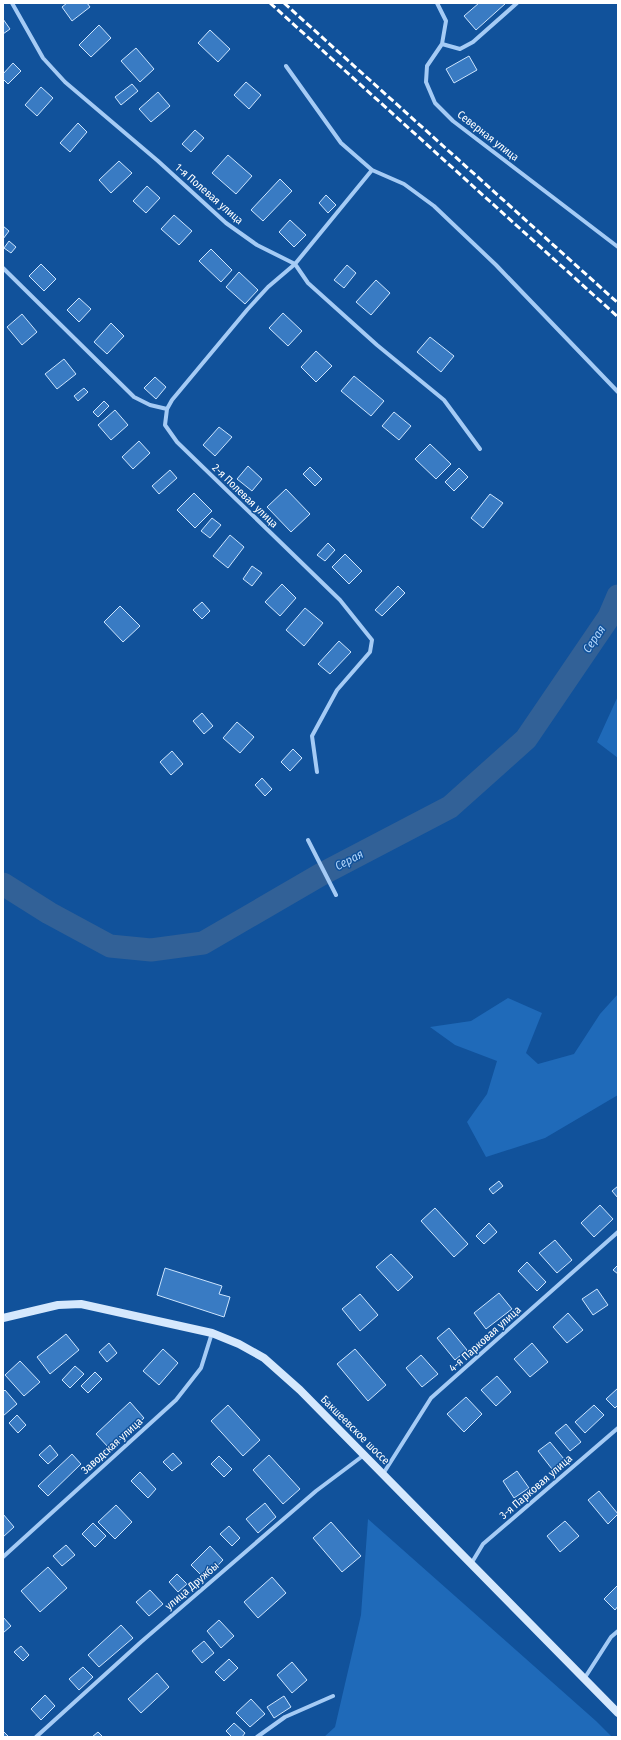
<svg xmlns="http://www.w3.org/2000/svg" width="621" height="1740" viewBox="0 0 621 1740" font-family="'Fira Sans Condensed',sans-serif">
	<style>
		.green { fill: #1f6ab9 }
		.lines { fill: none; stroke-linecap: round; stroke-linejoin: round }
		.river { stroke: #326197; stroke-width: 23 }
		.building { fill: #397bc3; stroke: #cde5fe }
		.street { stroke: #a5cbf5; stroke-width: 4 }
		.secondary { stroke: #d5e8fd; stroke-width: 8 }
		.rail { stroke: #fff; stroke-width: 3; stroke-dasharray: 7 3; stroke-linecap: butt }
		.labels { text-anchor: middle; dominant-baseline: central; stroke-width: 3; stroke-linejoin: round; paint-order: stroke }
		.street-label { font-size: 11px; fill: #fff; stroke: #11529b }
		.water-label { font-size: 12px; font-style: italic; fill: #b1d5fb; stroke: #11529b }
	</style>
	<rect width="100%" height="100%" fill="#11529b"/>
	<path class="green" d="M618,696v62l-21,-16z
		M618,994v101l-73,43 -59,19 -19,-35 20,-28 10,-33 -42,-16 -25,-18 41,-6 37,-23 34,15 -16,40 12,11 36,-10 26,-40z
		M368,1519l228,202 16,16h-288l11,-10 26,-112z"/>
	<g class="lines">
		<path class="river" d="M3,884l46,29 61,33 41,4 52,-7 117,-68 130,-68 76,-68 83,-122 9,-21"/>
	</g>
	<path class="building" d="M67,3h20l3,4 -18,14 -10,-14z
		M479,3h27l-30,27 -12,-14z
		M3,19l7,10 -7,5z
		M99,25l12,13 -20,19 -12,-12z
		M210,30l20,19 -12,13 -20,-19z
		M136,48l18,21 -14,13 -19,-21z
		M469,56l8,14 -23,13 -8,-14z
		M13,63l8,8 -13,13 -5,-5v-5z
		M246,82l15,13 -12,14 -15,-14z
		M132,84l6,7 -17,14 -6,-8z
		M41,87l12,11 -16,18 -12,-11z
		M158,92l12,14 -19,16 -12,-13z
		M78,123l9,9 -17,20 -10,-9z
		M195,130l9,8 -13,14 -9,-8z
		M228,155l24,21 -16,18 -24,-21z
		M119,161l13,12 -21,20 -12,-13z
		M280,179l12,12 -29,30 -12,-11z
		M147,186l13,12 -14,15 -13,-12z
		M326,195l10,10 -8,8 -9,-10z
		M174,215l18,16 -13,14 -18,-16z
		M290,220l16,15 -12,12 -15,-15z
		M3,226l6,5 -6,8z
		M9,241l7,6 -5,6 -7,-5z
		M211,249l21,21 -11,12 -22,-21z
		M41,264l15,15 -12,12 -15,-15z
		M347,265l9,8 -12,15 -10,-8z
		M239,272l19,18 -13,14 -19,-17z
		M376,280l14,13 -19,22 -15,-13z
		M79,298l12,11 -12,13 -12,-12z
		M283,313l19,18 -14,15 -19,-18z
		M22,314l15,18 -15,13 -15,-18z
		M111,323l13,13 -17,18 -13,-12z
		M430,337l24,19 -13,16 -24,-20z
		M316,351l16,15 -16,16 -15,-15z
		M64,359l12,15 -19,15 -12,-15z
		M354,376l30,25 -13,15 -30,-25z
		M155,377l11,10 -10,12 -12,-11z
		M84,388l4,4 -10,9 -4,-5z
		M104,401l5,5 -11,11 -5,-5z
		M115,410l13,15 -17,15 -13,-15z
		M394,412l17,14 -12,14 -17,-14z
		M219,427l13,10 -17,19 -12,-11z
		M139,441l11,12 -17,16 -11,-12z
		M430,444l21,20 -15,15 -21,-20z
		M248,466l14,13 -10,12 -15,-12z
		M310,467l12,12 -7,7 -12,-12z
		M459,468l9,9 -14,14 -9,-9z
		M170,470l7,8 -18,16 -7,-8z
		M286,489l24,25 -19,18 -24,-25z
		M194,493l18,18 -17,17 -18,-18z
		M490,494l13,9 -20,25 -12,-10z
		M212,518l9,7 -11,13 -9,-7z
		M230,535l14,12 -16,21 -15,-12z
		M328,543l7,7 -10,11 -8,-6z
		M345,554l17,17 -13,13 -17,-17z
		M252,566l10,7 -10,13 -9,-7z
		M282,584l14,14 -16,18 -15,-14z
		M398,586l7,7 -23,23 -7,-6z
		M202,602l8,9 -8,8 -9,-9z
		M120,606l20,20 -17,16 -19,-20z
		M305,608l18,15 -19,23 -18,-16z
		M339,641l12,11 -21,22 -12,-10z
		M202,713l11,13 -9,8 -11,-13z
		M237,722l17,15 -14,16 -17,-15z
		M293,749l9,9 -12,13 -9,-9z
		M172,751l11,13 -12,11 -11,-13z
		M262,778l10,11 -7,7 -10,-11z
		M499,1181l4,5 -10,8 -4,-5z
		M618,1186v12l-6,-7z
		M600,1205l13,14 -19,18 -13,-14z
		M435,1208l33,36 -14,13 -33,-36z
		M489,1223l8,9 -13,12 -8,-8z
		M555,1240l17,20 -15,13 -18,-20z
		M391,1254l22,23 -15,14 -22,-24z
		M527,1262l19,20 -9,9 -19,-20z
		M618,1265v9l-5,-4z
		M165,1268l57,18 -3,8 11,3 -6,20 -67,-22z
		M597,1289l11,16 -15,10 -11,-16z
		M499,1293l13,16 -26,20 -12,-16z
		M360,1294l18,21 -18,16 -18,-22z
		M568,1313l15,17 -16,13 -14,-16z
		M449,1328l18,22 -12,10 -18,-22z
		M66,1334l13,16 -29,24 -13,-17z
		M109,1343l8,10 -10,9 -8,-10z
		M532,1343l16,19 -18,15 -16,-18z
		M163,1349l15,14 -19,22 -16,-14z
		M355,1349l31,36 -18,16 -31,-37z
		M421,1355l17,19 -16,13 -16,-19z
		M20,1361l20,21 -16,14 -19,-21z
		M75,1366l9,8 -14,14 -8,-8z
		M95,1372l7,7 -14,14 -7,-7z
		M497,1376l14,16 -15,14 -15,-16z
		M618,1388v17l-3,3 -9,-9z
		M5,1390l12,14 -14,12v-24z
		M466,1397l16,17 -18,18 -17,-18z
		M130,1402l14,16 -34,31 -14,-15z
		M228,1405l32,35 -17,16 -32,-35z
		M594,1405l10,10 -19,18 -10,-11z
		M17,1415l9,10 -8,8 -9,-10z
		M566,1424l15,18 -11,9 -15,-18z
		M550,1442l14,17 -12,10 -14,-18z
		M50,1445l8,10 -10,9 -9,-9z
		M173,1453l9,10 -10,8 -9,-9z
		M72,1454l9,10 -33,32 -10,-10z
		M269,1455l31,34 -17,15 -30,-34z
		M219,1456l13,13 -8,8 -13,-13z
		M517,1471l12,17 -15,10 -11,-17z
		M140,1472l16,17 -8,9 -17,-17z
		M599,1491l19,23 -10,10 -20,-24z
		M265,1503l11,14 -18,16 -12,-14z
		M116,1505l16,17 -17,17 -17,-17z
		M3,1514l11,13 -11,10z
		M565,1521l14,15 -19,16 -13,-16z
		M331,1522l30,34 -19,16 -29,-34z
		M93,1523l13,13 -11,11 -13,-13z
		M229,1526l11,12 -8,8 -12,-12z
		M66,1545l9,10 -13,11 -9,-10z
		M210,1546l13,14 -18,19 -14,-14z
		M48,1567l19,21 -27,24 -19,-21z
		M177,1574l10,10 -9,8 -9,-10z
		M272,1577l14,16 -28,25 -14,-16z
		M618,1585v21l-3,4 -11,-11z
		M150,1590l13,14 -14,12 -13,-14z
		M3,1617l8,9 -8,7z
		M219,1620l15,16 -13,12 -14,-17z
		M121,1625l12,13 -34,29 -11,-12z
		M204,1641l10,12 -12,10 -10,-12z
		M21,1646l8,9 -6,6 -9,-9z
		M229,1659l9,9 -14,13 -9,-9z
		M292,1662l15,18 -15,13 -15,-18z
		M83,1667l10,10 -14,13 -10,-11z
		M157,1673l12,14 -28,26 -13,-14z
		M45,1695l10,11 -14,14 -10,-11z
		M284,1696l7,11 -17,11 -7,-11z
		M251,1699l14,15 -15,13 -14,-14z
		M234,1723l11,10 -3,4h-10l-6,-6z
		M3,1731l6,6h-6z
		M98,1732l5,5h-11z"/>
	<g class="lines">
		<path class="street" d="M12,3l31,55 22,24 93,79 68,62 31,22 38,19 13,19 69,62 67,55 36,49
			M437,3l9,18 -4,23 -15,22 -1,16 9,21 18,18 165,126
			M442,44l18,5 13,-7 44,-39
			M286,66l55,77 31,27 32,14 30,22 62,59 122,127
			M3,268l131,129 16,8 17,4 -2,16 12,17 163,158 32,40 -2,12 -33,38 -25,46 5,36
			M167,409l5,-9 75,-90 21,-23 27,-23 77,-94
			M308,840l28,55
			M383,1474l48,-76 187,-166
			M3,1557l173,-157 25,-32 11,-35
			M471,1564l12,-20 135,-116
			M584,1679l27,-42 7,-6
			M36,1737l105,-95 175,-151 48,-36
			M257,1737l28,-20 48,-21"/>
		<path class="secondary" d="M3,1318l55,-13 23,-1 131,29 27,11 25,14 36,32 318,323"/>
		<path class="rail" d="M270,3l348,314
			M284,3l334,300"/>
	</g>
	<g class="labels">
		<g class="street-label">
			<text transform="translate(488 136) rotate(38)">Северная улица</text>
			<text transform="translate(209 194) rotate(41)">1-я Полевая улица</text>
			<text transform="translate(245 496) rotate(44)">2-я Полевая улица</text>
			<text transform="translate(485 1339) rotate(-42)">4-я Парковая улица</text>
			<text transform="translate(355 1430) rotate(45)">Бакшеевское шоссе</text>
			<text transform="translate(112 1446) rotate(-42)">Заводская улица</text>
			<text transform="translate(536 1487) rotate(-41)">3-я Парковая улица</text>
			<text transform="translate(192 1586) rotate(-41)">улица Дружбы</text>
		</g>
		<g class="water-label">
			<text transform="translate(594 639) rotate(-56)">Серая</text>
			<text transform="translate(349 860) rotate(-28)">Серая</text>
		</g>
	</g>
	<rect width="621" height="1740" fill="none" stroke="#ffffff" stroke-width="8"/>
</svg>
